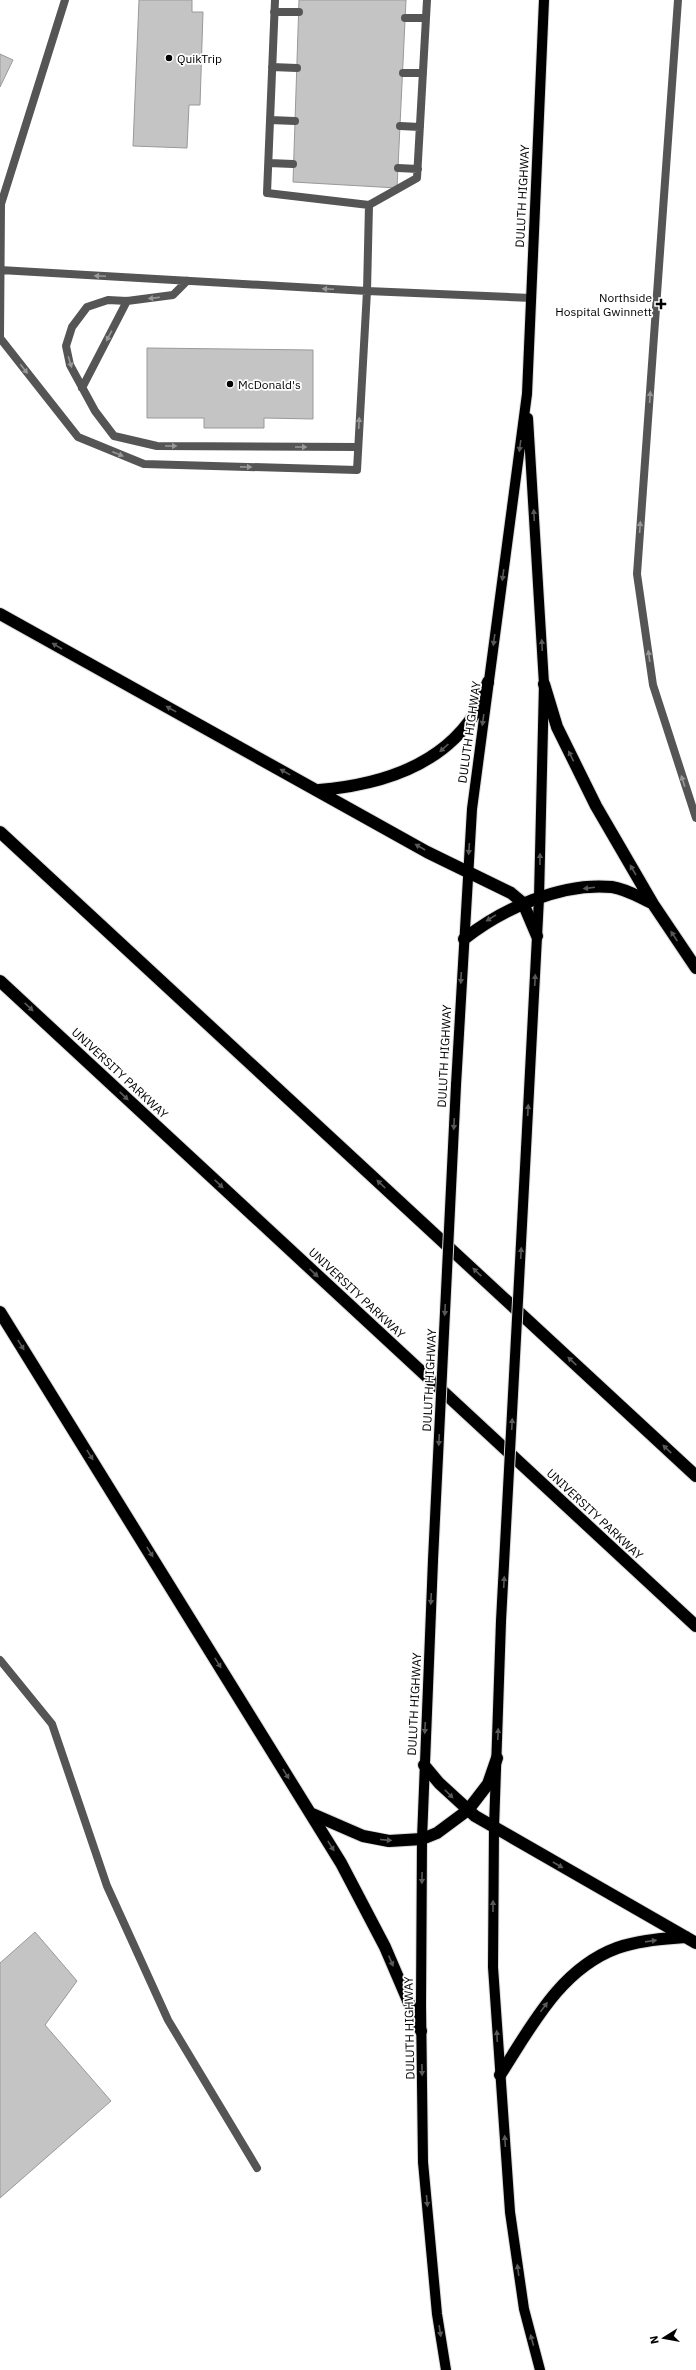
<svg xmlns="http://www.w3.org/2000/svg" width="696" height="2370" viewBox="0 0 696 2370" font-family="'IBM Plex Sans',sans-serif">
	<style>
		.building { fill: #c4c4c4; stroke: #999 }
		.lines { fill: none; stroke-linecap: round; stroke-linejoin: round }
		.primary-casing { stroke: #dbdbdb; stroke-width: 12 }
		.highway-casing { stroke: #dbdbdb; stroke-width: 14 }
		.lane { stroke: #555; stroke-width: 8 }
		.primary { stroke: #000; stroke-width: 10 }
		.highway { stroke: #000; stroke-width: 12 }
		.primary-bridge-casing { stroke: #dbdbdb; stroke-width: 12; stroke-linecap: butt }
		.primary-bridge { stroke: #000; stroke-width: 10 }
		.oneway { fill: #999 }
		.oneway2 { fill: #595959 }
		.poi-dot { fill: #000; stroke: #fff; stroke-width: 1.5 }
		.labels { text-anchor: middle; dominant-baseline: central; stroke-width: 3.5; stroke-linejoin: round; paint-order: stroke }
		.poi-label { font-size: 12px; fill: #000; stroke: #fff; text-anchor: start }
		.street-label { font-size: 12px; fill: #000; stroke: #fff }
	</style>
	<rect width="100%" height="100%" fill="#fff"/>
	<path class="building" d="M139,0h53v12h11l-3,93h-11l-2,43 -54,-2z
		M299,0h107l-9,188 -104,-6z
		M0,54l13,6 -13,27z
		M147,348l166,2v69l-49,-1v10h-60v-10h-57z
		M35,1932l42,49 -32,44 66,76 -111,97v-235z"/>
	<g class="lines">
		<g class="primary-casing">
			<path id="primary" d="M456,1085l16,-276 55,-415 17,-394
				M526,1149l13,-251 5,-214 -16,-266
				M433,1560l-11,279 -1,166 2,157 14,152 9,56
				M501,1621l-7,207 -1,139 17,245 14,97 16,61"/>
		</g>
		<g class="highway-casing">
			<path id="highway" d="M0,614l427,238 84,41 12,10 14,33
				M544,684l13,43 39,79 57,98 43,64
				M319,790c60,-5 122,-23 156,-77 6,-10 9,-21 13,-31
				M0,832l696,644
				M464,939c38,-30 97,-57 148,-52 14,2 27,10 40,16
				M0,981l696,645
				M0,1312l341,551 44,84 36,84
				M424,1765l15,18 36,33 221,127
				M310,1813l53,23 26,5 33,-2 15,-6 31,-23 20,-26 9,-26
				M500,2075c31,-48 60,-106 117,-127 22,-8 47,-9 69,-11"/>
		</g>
		<path class="lane" d="M65,0l-64,204 -1,134 78,99 66,27 213,6 10,-179 2,-86
			M275,0l-8,193 102,12 48,-27 10,-178
			M678,0l-41,574 16,111 43,133
			M274,12h25
			M405,18h21
			M272,67l25,1
			M403,73h20
			M270,120l25,1
			M400,126l20,1
			M269,163l24,1
			M398,168l20,1
			M0,270l367,21 164,7
			M187,281l-14,14 -46,6 -19,-1 -21,7 -15,20 -6,19 4,19 25,46 19,25 43,10 201,1
			M82,388l45,-87
			M0,1660l52,64 55,162 61,134 89,148"/>
		<use href="#primary" class="primary"/>
		<use href="#highway" class="highway"/>
		<g class="primary-bridge-casing">
			<path id="primary-bridge" d="M433,1560l23,-475
				M501,1621l25,-472"/>
		</g>
		<use href="#primary-bridge" class="primary-bridge"/>
	</g>
	<defs><path id="oneway-solid" d="M-6-.8H1V-3.2L6.5 0L1 3.2V.8H-6Z"/></defs>
	<g class="oneway">
		<use href="#oneway-solid" transform="translate(100 276) rotate(-177)"/>
		<use href="#oneway-solid" transform="translate(328 289) rotate(-177)"/>
		<use href="#oneway-solid" transform="translate(154 298) rotate(173)"/>
		<use href="#oneway-solid" transform="translate(109 336) rotate(118)"/>
		<use href="#oneway-solid" transform="translate(70 362) rotate(73)"/>
		<use href="#oneway-solid" transform="translate(24 369) rotate(52)"/>
		<use href="#oneway-solid" transform="translate(650 397) rotate(-86)"/>
		<use href="#oneway-solid" transform="translate(359 423) rotate(-87)"/>
		<use href="#oneway-solid" transform="translate(171 446)"/>
		<use href="#oneway-solid" transform="translate(301 447)"/>
		<use href="#oneway-solid" transform="translate(118 454) rotate(22)"/>
		<use href="#oneway-solid" transform="translate(246 467) rotate(1)"/>
		<use href="#oneway-solid" transform="translate(640 527) rotate(-86)"/>
		<use href="#oneway-solid" transform="translate(649 656) rotate(-98)"/>
		<use href="#oneway-solid" transform="translate(683 781) rotate(-108)"/>
	</g>
	<g class="oneway2">
		<use href="#oneway-solid" transform="translate(520 446) rotate(98)"/>
		<use href="#oneway-solid" transform="translate(534 515) rotate(-93)"/>
		<use href="#oneway-solid" transform="translate(503 575) rotate(98)"/>
		<use href="#oneway-solid" transform="translate(494 640) rotate(98)"/>
		<use href="#oneway-solid" transform="translate(542 645) rotate(-93)"/>
		<use href="#oneway-solid" transform="translate(57 646) rotate(-150)"/>
		<use href="#oneway-solid" transform="translate(171 709) rotate(-151)"/>
		<use href="#oneway-solid" transform="translate(483 720) rotate(98)"/>
		<use href="#oneway-solid" transform="translate(444 748) rotate(138)"/>
		<use href="#oneway-solid" transform="translate(571 756) rotate(-116)"/>
		<use href="#oneway-solid" transform="translate(285 772) rotate(-151)"/>
		<use href="#oneway-solid" transform="translate(420 847) rotate(-150)"/>
		<use href="#oneway-solid" transform="translate(469 849) rotate(94)"/>
		<use href="#oneway-solid" transform="translate(540 859) rotate(-89)"/>
		<use href="#oneway-solid" transform="translate(633 870) rotate(-120)"/>
		<use href="#oneway-solid" transform="translate(589 888) rotate(173)"/>
		<use href="#oneway-solid" transform="translate(491 918) rotate(148)"/>
		<use href="#oneway-solid" transform="translate(674 936) rotate(-124)"/>
		<use href="#oneway-solid" transform="translate(461 978) rotate(93)"/>
		<use href="#oneway-solid" transform="translate(535 980) rotate(-87)"/>
		<use href="#oneway-solid" transform="translate(29 1007) rotate(43)"/>
		<use href="#oneway-solid" transform="translate(124 1096) rotate(43)"/>
		<use href="#oneway-solid" transform="translate(528 1110) rotate(-87)"/>
		<use href="#oneway-solid" transform="translate(454 1124) rotate(93)"/>
		<use href="#oneway-solid" transform="translate(219 1184) rotate(43)"/>
		<use href="#oneway-solid" transform="translate(381 1184) rotate(-137)"/>
		<use href="#oneway-solid" transform="translate(521 1253) rotate(-87)"/>
		<use href="#oneway-solid" transform="translate(477 1272) rotate(-137)"/>
		<use href="#oneway-solid" transform="translate(314 1273) rotate(43)"/>
		<use href="#oneway-solid" transform="translate(445 1310) rotate(93)"/>
		<use href="#oneway-solid" transform="translate(21 1345) rotate(58)"/>
		<use href="#oneway-solid" transform="translate(572 1361) rotate(-137)"/>
		<use href="#oneway-solid" transform="translate(512 1424) rotate(-87)"/>
		<use href="#oneway-solid" transform="translate(439 1440) rotate(93)"/>
		<use href="#oneway-solid" transform="translate(667 1449) rotate(-137)"/>
		<use href="#oneway-solid" transform="translate(90 1455) rotate(58)"/>
		<use href="#oneway-solid" transform="translate(150 1552) rotate(58)"/>
		<use href="#oneway-solid" transform="translate(504 1582) rotate(-87)"/>
		<use href="#oneway-solid" transform="translate(431 1599) rotate(93)"/>
		<use href="#oneway-solid" transform="translate(218 1663) rotate(58)"/>
		<use href="#oneway-solid" transform="translate(425 1728) rotate(93)"/>
		<use href="#oneway-solid" transform="translate(498 1734) rotate(-88)"/>
		<use href="#oneway-solid" transform="translate(286 1774) rotate(58)"/>
		<use href="#oneway-solid" transform="translate(449 1794) rotate(45)"/>
		<use href="#oneway-solid" transform="translate(386 1840) rotate(5)"/>
		<use href="#oneway-solid" transform="translate(331 1846) rotate(58)"/>
		<use href="#oneway-solid" transform="translate(558 1865) rotate(30)"/>
		<use href="#oneway-solid" transform="translate(422 1878) rotate(91)"/>
		<use href="#oneway-solid" transform="translate(493 1906) rotate(-90)"/>
		<use href="#oneway-solid" transform="translate(651 1941) rotate(-8)"/>
		<use href="#oneway-solid" transform="translate(391 1961) rotate(67)"/>
		<use href="#oneway-solid" transform="translate(544 2007) rotate(-54)"/>
		<use href="#oneway-solid" transform="translate(497 2036) rotate(-93)"/>
		<use href="#oneway-solid" transform="translate(422 2070) rotate(89)"/>
		<use href="#oneway-solid" transform="translate(505 2141) rotate(-94)"/>
		<use href="#oneway-solid" transform="translate(427 2201) rotate(85)"/>
		<use href="#oneway-solid" transform="translate(518 2270) rotate(-98)"/>
		<use href="#oneway-solid" transform="translate(440 2331) rotate(81)"/>
		<use href="#oneway-solid" transform="translate(532 2340) rotate(-105)"/>
	</g>
	<g class="poi-dot">
		<circle cx="169" cy="58" r="4"/>
		<path d="M659 298h4v4h4v4h-4v4h-4v-4h-4v-4h4z"/>
		<circle cx="230" cy="384" r="4"/>
	</g>
	<g class="labels">
		<g class="poi-label">
			<text x="177" y="58">QuikTrip</text>
			<text x="652" y="297" text-anchor="end">Northside<tspan x="652" dy="14">Hospital Gwinnett</tspan></text>
			<text x="238" y="384">McDonald's</text>
		</g>
		<g class="street-label">
			<text transform="translate(522 196) rotate(-87)">DULUTH HIGHWAY</text>
			<text transform="translate(469 732) rotate(-82)">DULUTH HIGHWAY</text>
			<text transform="translate(444 1056) rotate(-87)">DULUTH HIGHWAY</text>
			<text transform="translate(120 1073) rotate(43)">UNIVERSITY PARKWAY</text>
			<text transform="translate(357 1293) rotate(43)">UNIVERSITY PARKWAY</text>
			<text transform="translate(429 1380) rotate(-87)">DULUTH HIGHWAY</text>
			<text transform="translate(595 1514) rotate(43)">UNIVERSITY PARKWAY</text>
			<text transform="translate(414 1704) rotate(-87)">DULUTH HIGHWAY</text>
			<text transform="translate(409 2028) rotate(-91)">DULUTH HIGHWAY</text>
		</g>
	</g>
	<g transform="translate(664 2338) rotate(259)" stroke="#ffffff" stroke-width="3" paint-order="stroke">
	<path d="M0-3L7 15L0 10L-7 15Z" fill="#000000"/>
	<text y="-6" font-size="11" font-weight="bold" text-anchor="middle" fill="#000000">N</text>
	</g>
</svg>
